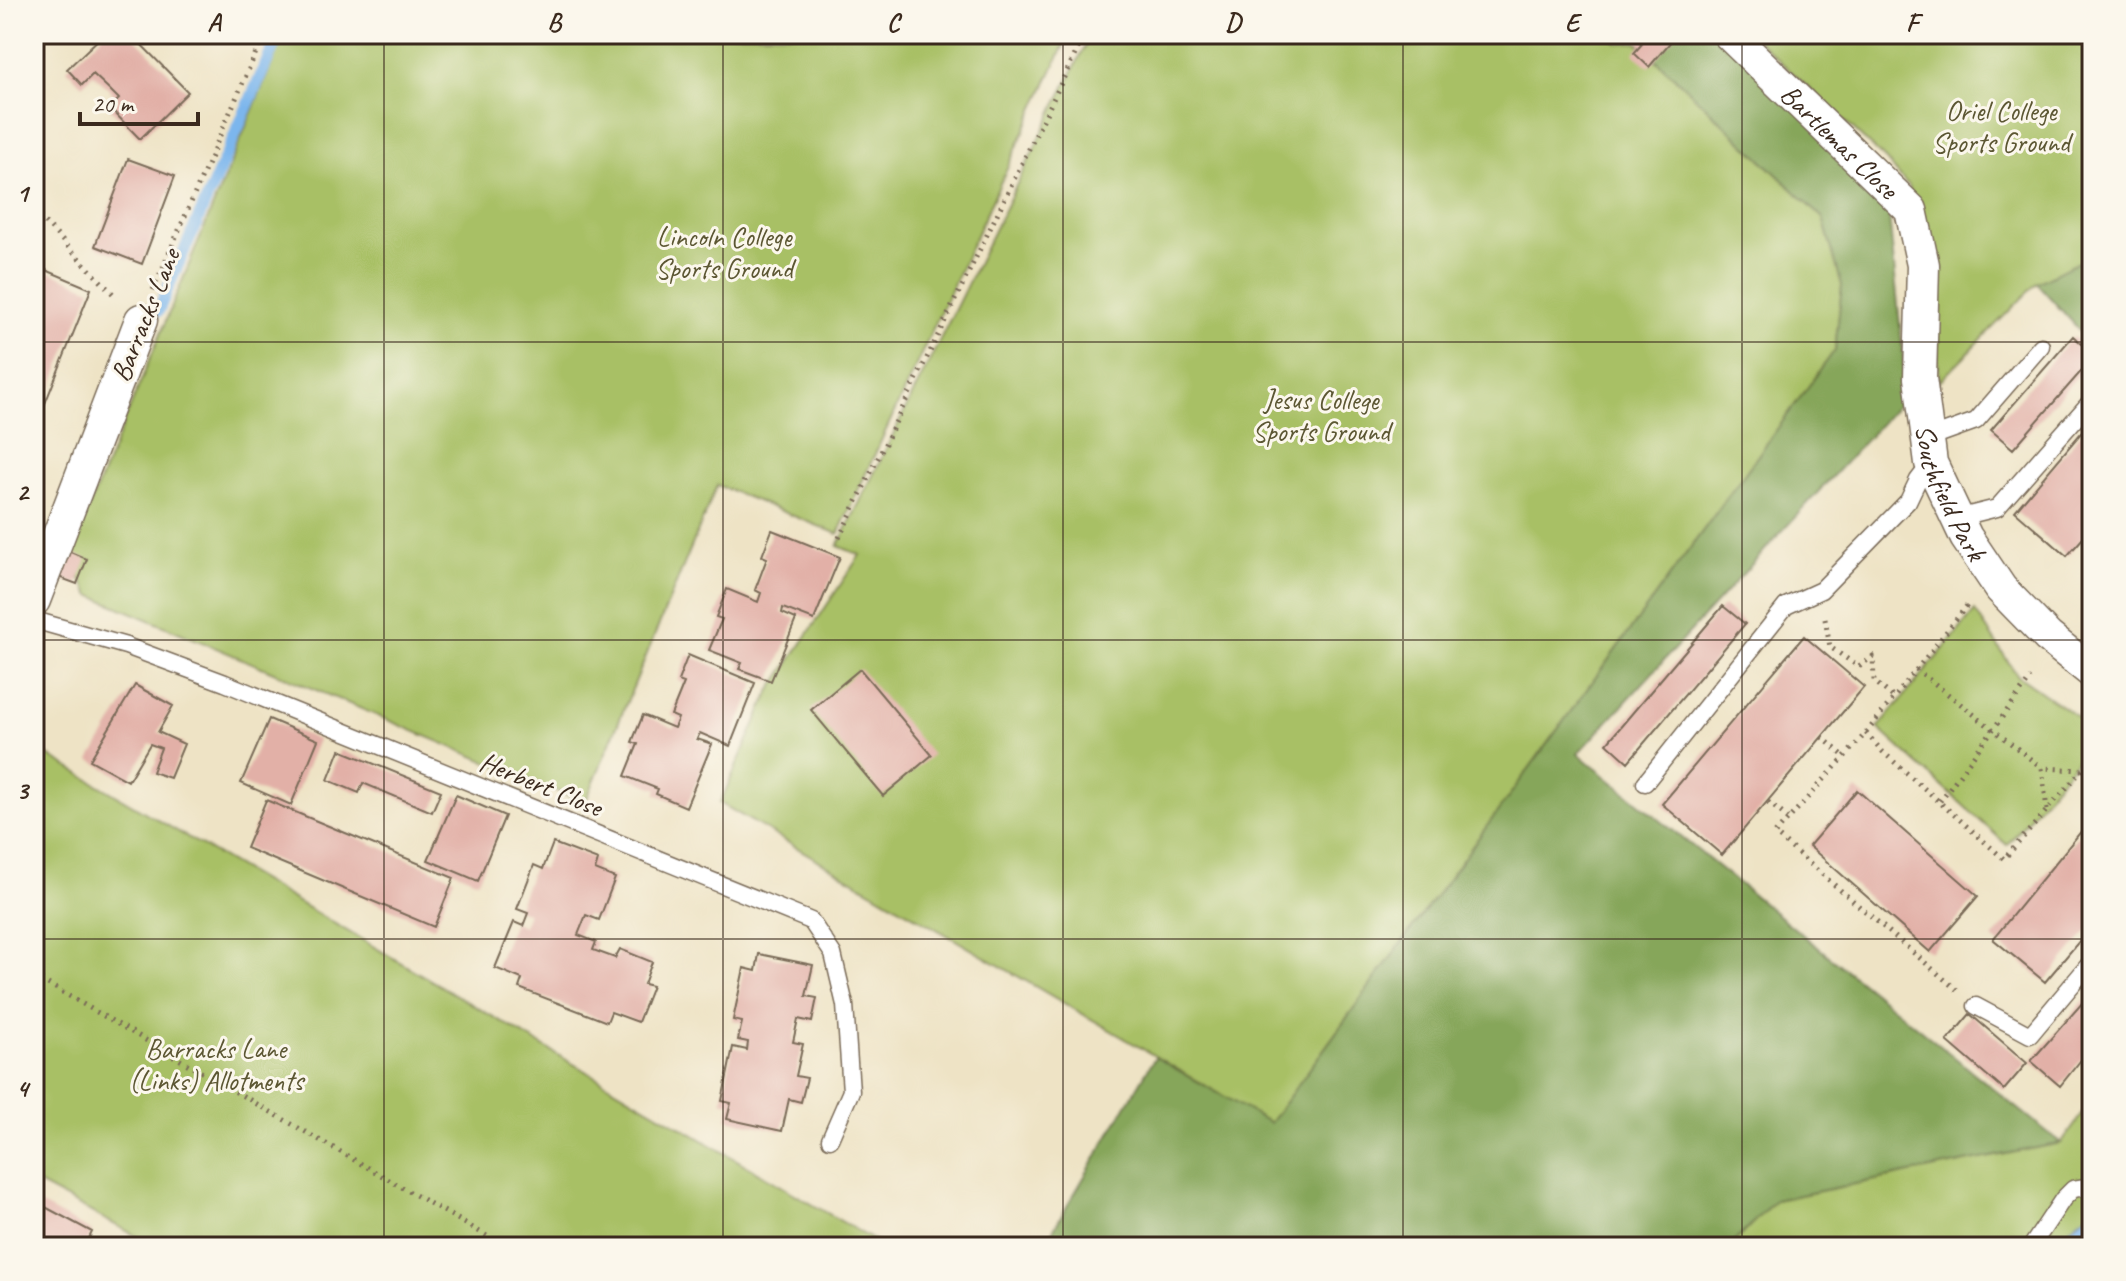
<svg xmlns="http://www.w3.org/2000/svg" width="2126" height="1281" viewBox="0 0 2126 1281" font-family="Caveat,sans-serif">
	<style>
		.green { fill: #a8c065; stroke: #727542; stroke-width: 2 }
		.forest { fill: #86a65a; stroke: #60683c; stroke-width: 2 }
		.water { fill: #7bb6ed; stroke: #5b7086; stroke-width: 2 }
		.lines { fill: none; stroke-linecap: round; stroke-linejoin: round }
		.stream { stroke: #7bb6ed; stroke-width: 12 }
		.building { fill: #e2b0a7 }
		.service-casing { stroke: #7a6b58; stroke-width: 19 }
		.minor-casing { stroke: #7a6b58; stroke-width: 35 }
		.path { stroke: #7a6b58; stroke-width: 5; stroke-dasharray: 2 6; stroke-linecap: butt }
		.service { stroke: #fff; stroke-width: 16 }
		.minor { stroke: #fff; stroke-width: 32 }
		.grid { fill: none; stroke: #3b2a1e; stroke-width: 2; stroke-opacity: 0.55 }
		.labels { text-anchor: middle; dominant-baseline: central; stroke-width: 6; stroke-linejoin: round; paint-order: stroke }
		.park-label { font-size: 28px; fill: #5c5733; stroke: #fbf7ec }
		.street-label { font-size: 28px; fill: #3b2a1e; stroke: #fbf7ec }
		.neatline { fill: none; stroke: #3b2a1e; stroke-width: 3 }
		.grid-label { font-size: 26px; text-anchor: middle; font-weight: bold; fill: #3b2a1e }
	</style>
	<rect width="100%" height="100%" fill="#fbf7ec"/>
	<filter id="ink" filterUnits="userSpaceOnUse"><feTurbulence type="fractalNoise" baseFrequency=".0125" numOctaves="2"/><feDisplacementMap in="SourceGraphic" scale="16" xChannelSelector="R" yChannelSelector="G"/><feConvolveMatrix kernelMatrix="1 2 1 2 8 2 1 2 1" color-interpolation-filters="sRGB"/></filter>
	<filter id="wash" filterUnits="userSpaceOnUse"><feTurbulence type="fractalNoise" baseFrequency=".006" numOctaves="4" result="noise"/><feDisplacementMap in="SourceGraphic" scale="32" xChannelSelector="R" yChannelSelector="G"/><feGaussianBlur stdDeviation="1.8" result="paint"/><feColorMatrix in="noise" values="0 0 0 0 0 0 0 0 0 0 0 0 0 0 0 0 0 1.4 0 .05"/><feComposite in="paint" operator="in"/></filter>
	<g filter="url(#wash)">
		<rect width="100%" height="100%" fill="#eee3c5"/>
		<path class="green" d="M284,34h785l-231,500 -121,-49 -132,318 -495,-208 -22,-37z
			M1091,34h516l11,9 19,-1 186,176 19,67 -7,65 -565,773 -550,-320 49,-110 91,-138 -22,-9z
			M1751,34h341v310l-55,-61 -98,99 -2,-54 -29,-142 -22,-26z
			M1975,611l42,64 75,52v14l-85,104 -129,-117z
			M34,747l851,500h-728l-123,-65z
			M2092,1100v147h-363l46,-47 286,-57z"/>
		<path class="forest" d="M1670,34h51l157,153 11,29 18,179 -329,359 483,389 -286,57 -46,47h-686l112,-190 115,66 565,-773 7,-65 -19,-67 -172,-163z
			M2092,255v89l-55,-61z"/>
		<path class="water" d="M2088,1213h4v34h-36l15,-20z"/>
		<g class="lines">
			<path class="stream" d="M158,311l121,-277"/>
		</g>
		<g id="blocks">
			<path class="building" d="M104,34h27l57,58 -48,47 -30,-31 9,-9 -10,-10 -16,-15 -11,11 -15,-16z
				M1630,34h41l3,4 -25,29 -15,-14 8,-9z
				M128,159l47,17 -33,88 -47,-18z
				M34,265l57,24 -57,142z
				M2073,336l19,17v6l-79,90 -22,-19z
				M2092,420v108l-25,28 -52,-45z
				M772,530l68,27 -26,63 -31,-12 -1,5 14,6 -25,62 -32,-12 3,-6 -33,-13 13,-31 -6,-2 11,-28 31,13 3,-9 -6,-3 12,-32 -5,-2z
				M68,551l19,8 -10,25 -19,-7z
				M1723,606l22,18 -117,138 -21,-19z
				M1804,636l60,51 -142,168 -60,-51z
				M688,655l67,28 -25,63 -30,-13 -3,6 15,5 -26,63 -30,-13 2,-5 -33,-13 13,-32 -6,-2 11,-27 31,13 4,-10 -7,-3 13,-32 -6,-2z
				M860,669l72,86 -49,41 -72,-86z
				M135,685l38,21 -15,26 26,12 -14,34 -18,-6 9,-24 -11,-4 -22,37 -38,-21z
				M269,719l49,21 -27,65 -50,-22z
				M340,750l101,41 -9,21 -69,-29 -4,10 -31,-13z
				M1857,790l121,106 -48,56 -121,-106z
				M456,795l49,21 -27,65 -50,-21z
				M266,800l188,78 -20,49 -188,-79z
				M2092,818v108l-47,56 -52,-43z
				M553,843l45,17 -3,10 20,8 -16,42 -13,-5 -8,20 18,7 -3,8 22,8 5,-9 32,13 -8,22 8,2 -14,36 -27,-10 -4,10 -88,-34 3,-9 -27,-11 19,-46 9,4 5,-13 -11,-4 17,-44 9,4z
				M759,954l54,11 -7,31 11,2 -5,24 -14,-3 -5,23 10,2 -7,32 11,2 -6,24 -12,-3 -7,32 -55,-12 4,-16 -9,-2 11,-54 14,3 1,-8 -10,-2 4,-18 -9,-2 11,-52 12,3z
				M2092,992v54l-32,40 -29,-25z
				M1970,1014l57,49 -23,27 -57,-49z
				M34,1201l58,31 -7,15h-42l-9,-5z"/>
		</g>
	</g>
	<g filter="url(#ink)">
		<use href="#blocks" fill-opacity="0" stroke="#7a6b58" stroke-width="2"/>
		<g class="lines">
			<g class="service-casing">
				<path id="service" d="M1926,439l50,-18 65,-75
					M1957,518l40,-10 95,-108
					M34,620l92,26 99,37 586,238 22,33 12,51 6,86 -21,48
					M1645,783l141,-177 35,-16 87,-89 10,-21 13,-17
					M1976,1006l54,29 62,-74
					M2031,1247l32,-48 10,-10 19,-3"/>
			</g>
			<g class="minor-casing">
				<g id="minor">
					<path id="s1" d="M1729,34l182,176 12,55 -3,113 11,85 35,74 35,52 47,48 44,35"/>
					<path d="M34,600l107,-280"/>
				</g>
			</g>
			<path class="path" d="M244,34l18,5
				M34,211l82,86
				M153,290l111,-256
				M839,538l246,-504
				M1825,619l5,28 29,20 14,-11 1,25 19,16
				M1916,669l126,99
				M1866,733l17,19 121,107 88,-100
				M1822,737l23,20
				M1940,801l91,-123
				M1768,802l20,16
				M2047,810l-5,-42 40,2
				M34,976l472,271
				M1957,990l-182,-156 91,-101 103,-130"/>
			<use href="#service" class="service"/>
			<use href="#minor" class="minor"/>
		</g>
	</g>
	<path class="grid" d="M384,34v1213M723,34v1213M1063,34v1213M1403,34v1213M1742,34v1213M34,342h2058M34,640h2058M34,939h2058"/>
	<g class="labels">
		<g class="park-label">
			<text x="2001" y="110">Oriel College<tspan x="2001" dy="32">Sports Ground</tspan></text>
			<text x="724" y="236">Lincoln College<tspan x="724" dy="32">Sports Ground</tspan></text>
			<text x="1321" y="399">Jesus College<tspan x="1321" dy="32">Sports Ground</tspan></text>
			<text x="216" y="1048">Barracks Lane<tspan x="216" dy="32">(Links) Allotments</tspan></text>
		</g>
		<g class="street-label">
			<text stroke="none"><textPath href="#s1" startOffset="154">Bartlemas Close</textPath></text>
			<text transform="translate(145 315) rotate(-68)">Barracks Lane</text>
			<text stroke="none"><textPath href="#s1" startOffset="542">Southfield Park</textPath></text>
			<text transform="translate(541 784) rotate(22)">Herbert Close</text>
		</g>
	</g>
	<rect width="2126" height="1281" fill="none" stroke="#fbf7ec" stroke-width="88"/>
	<path d="M80 112v12h118v-12" fill="none" stroke="#3b2a1e" stroke-width="4"/>
	<text x="92" y="112" font-size="24" fill="#3b2a1e" stroke="#fbf7ec" stroke-width="6" paint-order="stroke">20 m</text>
	<rect x="44" y="44" width="2038" height="1193" class="neatline"/>
	<g class="grid-label">
		<text x="214" y="31">A</text>
		<text x="554" y="31">B</text>
		<text x="893" y="31">C</text>
		<text x="1233" y="31">D</text>
		<text x="1572" y="31">E</text>
		<text x="1912" y="31">F</text>
		<text x="22" y="202">1</text>
		<text x="22" y="500">2</text>
		<text x="22" y="799">3</text>
		<text x="22" y="1097">4</text>
	</g>
</svg>
